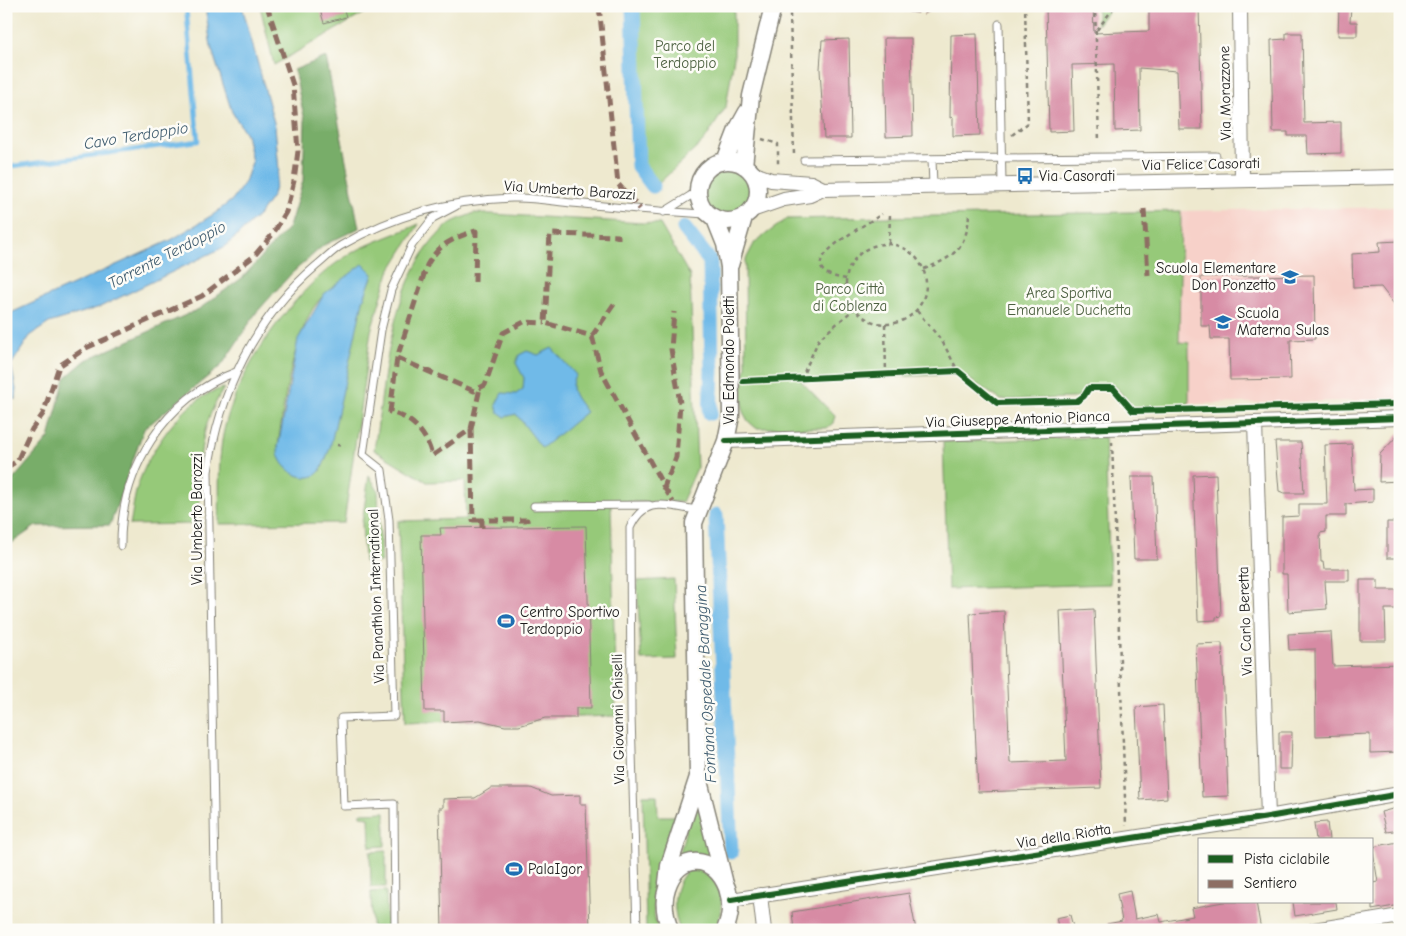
<svg xmlns="http://www.w3.org/2000/svg" width="1406" height="936" viewBox="0 0 1406 936" font-family="'Comic Neue',sans-serif">
	<style>
		.built { fill: #f7d1c9 }
		.green { fill: #96c979; stroke: #59724a; fill-rule: evenodd }
		.forest { fill: #78ad69; stroke: #4a6442 }
		.water { fill: #70bae8; stroke: #466b82 }
		.lines { fill: none; stroke-linecap: round; stroke-linejoin: round }
		.stream { stroke: #70bae8; stroke-width: 4.5 }
		.canal { stroke: #70bae8; stroke-width: 15 }
		.building { fill: #d78ba4 }
		.service-casing { stroke: #858276; stroke-width: 9 }
		.minor-casing { stroke: #858276; stroke-width: 16 }
		.tertiary-casing { stroke: #858276; stroke-width: 19 }
		.path { stroke: #858276; stroke-width: 2.5; stroke-dasharray: 4 4; stroke-linecap: butt }
		.service { stroke: #fff; stroke-width: 7 }
		.minor { stroke: #fff; stroke-width: 14 }
		.tertiary { stroke: #fff; stroke-width: 16 }
		.quiet { stroke: #8d6e63; stroke-width: 5; stroke-dasharray: 10 5; stroke-linecap: butt }
		.cycleway-casing { stroke: #fdfcf7; stroke-width: 9 }
		.cycleway { stroke: #1b5e20; stroke-width: 6 }
		.labels { text-anchor: middle; dominant-baseline: central; stroke-width: 5; stroke-linejoin: round; paint-order: stroke }
		.park-label { font-size: 15px; fill: #4d6141; stroke: #fdfcf7 }
		.street-label { font-size: 15px; fill: #1c1c1c; stroke: #fdfcf7 }
		.poi-label { font-size: 15px; fill: #1c1c1c; stroke: #fdfcf7; text-anchor: start }
		.water-label { font-size: 16px; font-style: italic; fill: #3e5b6e; stroke: #fdfcf7 }
	</style>
	<rect width="100%" height="100%" fill="#fdfcf7"/>
	<filter id="ink" filterUnits="userSpaceOnUse"><feTurbulence type="fractalNoise" baseFrequency=".02" numOctaves="2"/><feDisplacementMap in="SourceGraphic" scale="10" xChannelSelector="R" yChannelSelector="G"/><feConvolveMatrix kernelMatrix="1 2 1 2 8 2 1 2 1" color-interpolation-filters="sRGB"/></filter>
	<filter id="wash" filterUnits="userSpaceOnUse"><feTurbulence type="fractalNoise" baseFrequency=".0096" numOctaves="4" result="noise"/><feDisplacementMap in="SourceGraphic" scale="20" xChannelSelector="R" yChannelSelector="G"/><feGaussianBlur stdDeviation="1.12" result="paint"/><feColorMatrix in="noise" values="0 0 0 0 0 0 0 0 0 0 0 0 0 0 0 0 0 1.4 0 .05"/><feComposite in="paint" operator="in"/></filter>
	<g filter="url(#wash)">
		<rect width="100%" height="100%" fill="#eee9cf"/>
		<path class="built" d="M1400,207v193l-211,4v-61h-10l2,-132z"/>
		<path class="green" d="M260,6h117l-103,59z
			M637,6h97v51l-8,50 -22,34 -47,44 -20,-31z
			M1097,6h15l-15,19z
			M704 192a23 23 0 1 1 46 0a23 23 0 1 1-46 0Z
			M1181,211l-2,131 10,1v61l-55,4 -18,-21h-31l-4,8 -6,3 -74,2 -40,-26 -160,7 34,35 -2,7 -6,5h-71l-8,-7 -5,-9 -1,-26 4,-19 -1,-106 10,-19 32,-23z
			M474,213l186,11 30,52 7,192 -15,34h-71l5,214 -71,2 -26,8h-14l-25,-6 -75,3 -7,-202 68,-2 -1,-38 -38,1 -53,-32c12,-73 14,-171 73,-224 6,-6 19,-9 27,-13z
			M419,224l-30,48 -18,59 -27,192 -125,1c1,-25 -1,-51 2,-76 7,-67 71,-160 129,-194 21,-12 47,-20 69,-30zM373,274l-10,27 -85,146c5,-39 16,-125 46,-152 9,-8 37,-16 49,-21z
			M224,388c-30,48 -24,82 -24,136l-70,1c3,-15 4,-31 10,-46 13,-34 47,-83 84,-91z
			M1105,437l5,147 -162,5 -5,-147z
			M369,475l9,16 3,71h-17l-2,-39z
			M674,579l3,80 -36,1 -4,-79z
			M696,789l21,74 -39,-3z
			M643,795h14l1,21h18c-13,37 -31,75 -18,114h-12z
			M385,812v34l-15,1 -1,-30 -8,-1v-3z
			M386,851v36h-15l-1,-35z
			M703,868c20,21 23,34 12,62h-35c-8,-20 -8,-43 7,-59z
			M386,891l1,36h-15l-1,-35z"/>
		<path class="forest" d="M326,57l33,171 -35,17 -33,29 -35,39 -34,52 -78,64 -34,96 -74,1 -30,21v-54l5,-11 38,-44 16,-60 21,-18 113,-51 43,-31 47,-51 14,-46 2,-60 -11,-51z"/>
		<path class="water" d="M205,6h37l33,120 4,44 -6,25 -14,20 -33,31 -126,61 -51,16 -19,13 -19,29 5,24v11l-8,-3 -2,4v-83l7,-6 158,-72 43,-26 18,-14 13,-18 7,-20 -6,-28 -14,-22 -21,-65z
			M363,264l10,10 -10,27 -33,147c-3,7 -6,17 -10,23 -11,14 -34,2 -40,-12 -2,-3 -2,-8 -2,-12l20,-108 26,-45z
			M552,348l24,27c-10,15 1,24 10,37l-44,36 -26,-34 -11,3 -7,-5 -2,-8 6,-11 14,1 7,-5 1,-11 -8,-15 3,-8 8,-4 11,4z"/>
		<g class="lines">
			<path class="stream" d="M6,167l192,-26 -12,-135"/>
			<path class="canal" d="M633,6l5,160 15,20
				M684,228l26,33 2,110 -2,42
				M716,515l15,337"/>
		</g>
		<g id="blocks">
			<path class="building" d="M319,6h24l3,11 -22,6z
				M1046,6h47l1,27 55,-2v-25h50l3,123h-23l-2,-58 -38,-3 1,62 -25,1 -1,-67 -42,1 2,66 -25,1z
				M1339,6h12l-1,16h7v14h-19z
				M1286,33h16l2,90 37,-1v31l-33,1 -1,-18h-19v-4h-15l-2,-92 15,-1z
				M977,34l3,101 -27,1v-19l-3,1 1,-83z
				M884,38h27l2,98 -27,1z
				M849,39l2,99h-27l-4,-69 2,-29z
				M1400,241v71l-19,-25 -28,1 -1,-34 28,-2 -1,-10z
				M1314,275l1,64 -25,1 1,39 -61,1 -1,-41h-18l-1,-13h-9v-49z
				M1400,433v48l-21,1 1,-28z
				M1275,442h26l3,51h-20l-5,-2z
				M1352,444l2,46 19,-1v13l-27,2v12h-20v16l-6,1 1,29h2l1,7h25v12h-24l2,28 -39,3 -1,-38h-5v-57l17,-1v-12h28l-2,-59z
				M1216,474l5,142 -5,1v3l-18,1 -5,-146z
				M1131,477h23l3,82h-23z
				M1387,522h13v36h-13z
				M586,526l5,182h-15v10h-31l-26,8h-14l-25,-6 -36,2v-11h-19l-4,-176h20l-1,-7z
				M1360,580h18v10h22v19h-15l1,32h-26z
				M1094,609l7,179 -123,4 -8,-179 34,-2 6,152 56,-2 -6,-150z
				M1331,632l2,34 67,-2v88l-30,1v-19l-54,2 -1,-87 -26,1 -1,-16z
				M1222,643l6,153 -26,1 -6,-153z
				M1163,705l4,93 -27,2 -4,-93z
				M1279,732h13l-1,37h-12z
				M491,788h40l20,8 29,-1v9h6l4,126h-148l-3,-122h4v-9l32,-1z
				M1400,807v23l-14,2 -5,-20z
				M1327,822l2,18h-13l-2,-17z
				M1398,842l2,63 -28,5v-27l6,-1 -6,-35z
				M1130,891l5,28 24,-5 2,8 32,-6 -2,-8 32,-6h33l5,28h-153l-1,-6 15,-3 -5,-27z
				M909,893l7,37h-122l-2,-18z
				M1293,902h43l1,7 -42,7z
				M1070,915l3,12 -14,3 -3,-12z"/>
		</g>
	</g>
	<g filter="url(#ink)">
		<use href="#blocks" fill-opacity="0" stroke="#858276" stroke-width="1"/>
		<g class="lines">
			<g class="service-casing">
				<path id="service" d="M999,24l3,161
					M932,159l1,27
					M804,160l412,-4
					M664,212l34,-21
					M534,506l115,-1
					M121,546c-1,-76 43,-148 115,-174
					M216,930l-8,-458c11,-79 47,-154 108,-206 9,-7 17,-16 26,-21 52,-30 110,-45 170,-47 19,-1 40,3 60,5 45,4 90,9 135,11
					M395,930l-1,-126 -50,2 -3,-88 53,-2 -5,-196 -7,-50 -19,-15 18,-125 10,-40 21,-45 21,-27 23,-12
					M637,930l-6,-215 -1,-187c15,-34 38,-21 68,-18"/>
			</g>
			<g class="minor-casing">
				<path id="minor" d="M1240,6l2,174
					M752,173l19,7 40,3 12,6
					M752,210l32,-11 26,-4 13,-6 577,-12
					M1255,423l13,394
					M726,441l674,-23
					M760,895l4,35
					M731,900l537,-83 132,-23
					M1314,930l86,-14"/>
			</g>
			<g class="tertiary-casing">
				<path id="tertiary" d="M698 191a30 30 0 1 1 60 0a30 30 0 1 1-60 0Z
					M725,161l12,-31 10,-18
					M744,166l7,-70 22,-90
					M715,219l10,25 4,23 2,149 -5,25 -32,82 4,254 26,103
					M730,265l14,-48
					M667,883l2,-17 29,-89
					M670,930c-5,-14 -8,-28 -3,-42 11,-36 47,-34 60,0 5,15 4,27 -2,42"/>
			</g>
			<path class="path" d="M1095,6l4,136
				M790,14l4,141
				M1097,30l18,-24
				M1012,135l16,-12 -3,-117
				M762,139l16,5v22
				M889,243l1,-29
				M846 284a40 40 0 1 1 80 0a40 40 0 1 1-80 0Z
				M924,269c30,-11 44,-23 45,-56
				M846,279c-67,-10 18,-53 36,-65
				M917,311l25,30 16,30
				M885,324l1,51
				M801,379l18,-40 35,-30
				M1112,442l14,384
				M337,445l8,1"/>
			<use href="#service" class="service"/>
			<use href="#minor" class="minor"/>
			<use href="#tertiary" class="tertiary"/>
			<path class="quiet" d="M599,6l19,178 22,25
				M879,6l45,6 12,-6
				M1144,209l4,66
				M475,282l1,-51c-23,7 -37,13 -49,34l-30,93 77,33 11,-6 18,-52 21,-11 21,1
				M614,304l-22,32 -47,-13 5,-89 68,2v3
				M592,336l9,35 63,116 12,-30 4,-54 -9,-54 3,-37
				M397,358l-7,54c22,5 37,22 42,44l39,-27 9,-41
				M471,429l2,91h9
				M6,468l11,-7 15,-32 11,-15 16,-48 27,-18 116,-52 52,-40 19,-22 13,-22 8,-31 4,-30 -5,-66 -26,-79
				M664,487l9,15
				M482,528v-8h45l1,7"/>
			<g class="cycleway-casing">
				<path id="cycleway" d="M743,381l215,-10 39,32 80,-2 7,-5 5,-8h24l20,23 267,-7
					M726,441l674,-23
					M731,900l537,-83 132,-23"/>
			</g>
			<use href="#cycleway" class="cycleway"/>
		</g>
	</g>
	<defs>
		<g id="bus-bare" transform="scale(1.35)"><path d="M-5-6H5V4H4V6H2V4H-2V6H-4V4H-5ZM-3.5-4V0h7V-4ZM-3.5 1.2v1.5H-2V1.2ZM2 1.2v1.5H3.5V1.2Z" fill="#1f6fb2" stroke="#fdfcf7" stroke-width="2.5" paint-order="stroke"/></g>
		<g id="school-bare" transform="scale(1.35)"><path d="M0-5L7-2L0 1L-7-2ZM-4 1L0 2.5L4 1V4Q0 6-4 4Z" fill="#1f6fb2" stroke="#fdfcf7" stroke-width="2.5" paint-order="stroke"/></g>
		<g id="stadium-bare" transform="scale(1.35)"><path d="M0-5a6.5 5 0 1 0 0 10a6.5 5 0 1 0 0-10ZM-3.5-1.8h7v3.6h-7Z" fill="#1f6fb2" stroke="#fdfcf7" stroke-width="2.5" paint-order="stroke"/></g>
	</defs>
	<g fill-rule="evenodd">
		<use href="#bus-bare" x="1025" y="176"/>
		<use href="#school-bare" x="1290" y="277"/>
		<use href="#school-bare" x="1223" y="322"/>
		<use href="#stadium-bare" x="506" y="621"/>
		<use href="#stadium-bare" x="514" y="869"/>
	</g>
	<g class="labels">
		<g class="park-label">
			<text x="685" y="46">Parco del<tspan x="685" dy="17">Terdoppio</tspan></text>
			<text x="850" y="289">Parco Città<tspan x="850" dy="17">di Coblenza</tspan></text>
			<text x="1069" y="293">Area Sportiva<tspan x="1069" dy="17">Emanuele Duchetta</tspan></text>
		</g>
		<g class="street-label">
			<text transform="translate(1225 93) rotate(-91)">Via Morazzone</text>
			<text transform="translate(1201 164) rotate(-1)">Via Felice Casorati</text>
			<text transform="translate(570 190) rotate(4)">Via Umberto Barozzi</text>
			<text transform="translate(729 360) rotate(-90)">Via Edmondo Poletti</text>
			<text transform="translate(1018 419) rotate(-2)">Via Giuseppe Antonio Pianca</text>
			<text transform="translate(197 519) rotate(-90)">Via Umberto Barozzi</text>
			<text transform="translate(376 596) rotate(-92)">Via Panathlon International</text>
			<text transform="translate(1245 621) rotate(-92)">Via Carlo Beretta</text>
			<text transform="translate(618 719) rotate(-91)">Via Giovanni Ghiselli</text>
			<text transform="translate(1064 836) rotate(-9)">Via della Riotta</text>
		</g>
		<g class="poi-label">
			<text x="1039" y="176">Via Casorati</text>
			<text x="1276" y="268" text-anchor="end">Scuola Elementare<tspan x="1276" dy="17">Don Ponzetto</tspan></text>
			<text x="1237" y="313">Scuola<tspan x="1237" dy="17">Materna Sulas</tspan></text>
			<text x="520" y="612">Centro Sportivo<tspan x="520" dy="17">Terdoppio</tspan></text>
			<text x="528" y="869">PalaIgor</text>
		</g>
		<g class="water-label">
			<text transform="translate(136 136) rotate(-9)">Cavo Terdoppio</text>
			<text transform="translate(167 255) rotate(-27)">Torrente Terdoppio</text>
			<text transform="translate(706 684) rotate(-93)">Fontana Ospedale Baraggina</text>
		</g>
	</g>
	<rect width="1406" height="936" fill="none" stroke="#fdfcf7" stroke-width="25"/>
	<rect x="1198" y="838" width="175" height="65" fill="#fdfcf7" stroke="#a3a29f"/>
	<rect x="1208" y="855" width="25" height="8" fill="#1b5e20" stroke="#a3a29f"/>
	<text x="1244" y="864" font-size="15" fill="#1c1c1c">Pista ciclabile</text>
	<rect x="1208" y="880" width="25" height="8" fill="#8d6e63" stroke="#a3a29f"/>
	<text x="1244" y="888" font-size="15" fill="#1c1c1c">Sentiero</text>
</svg>
